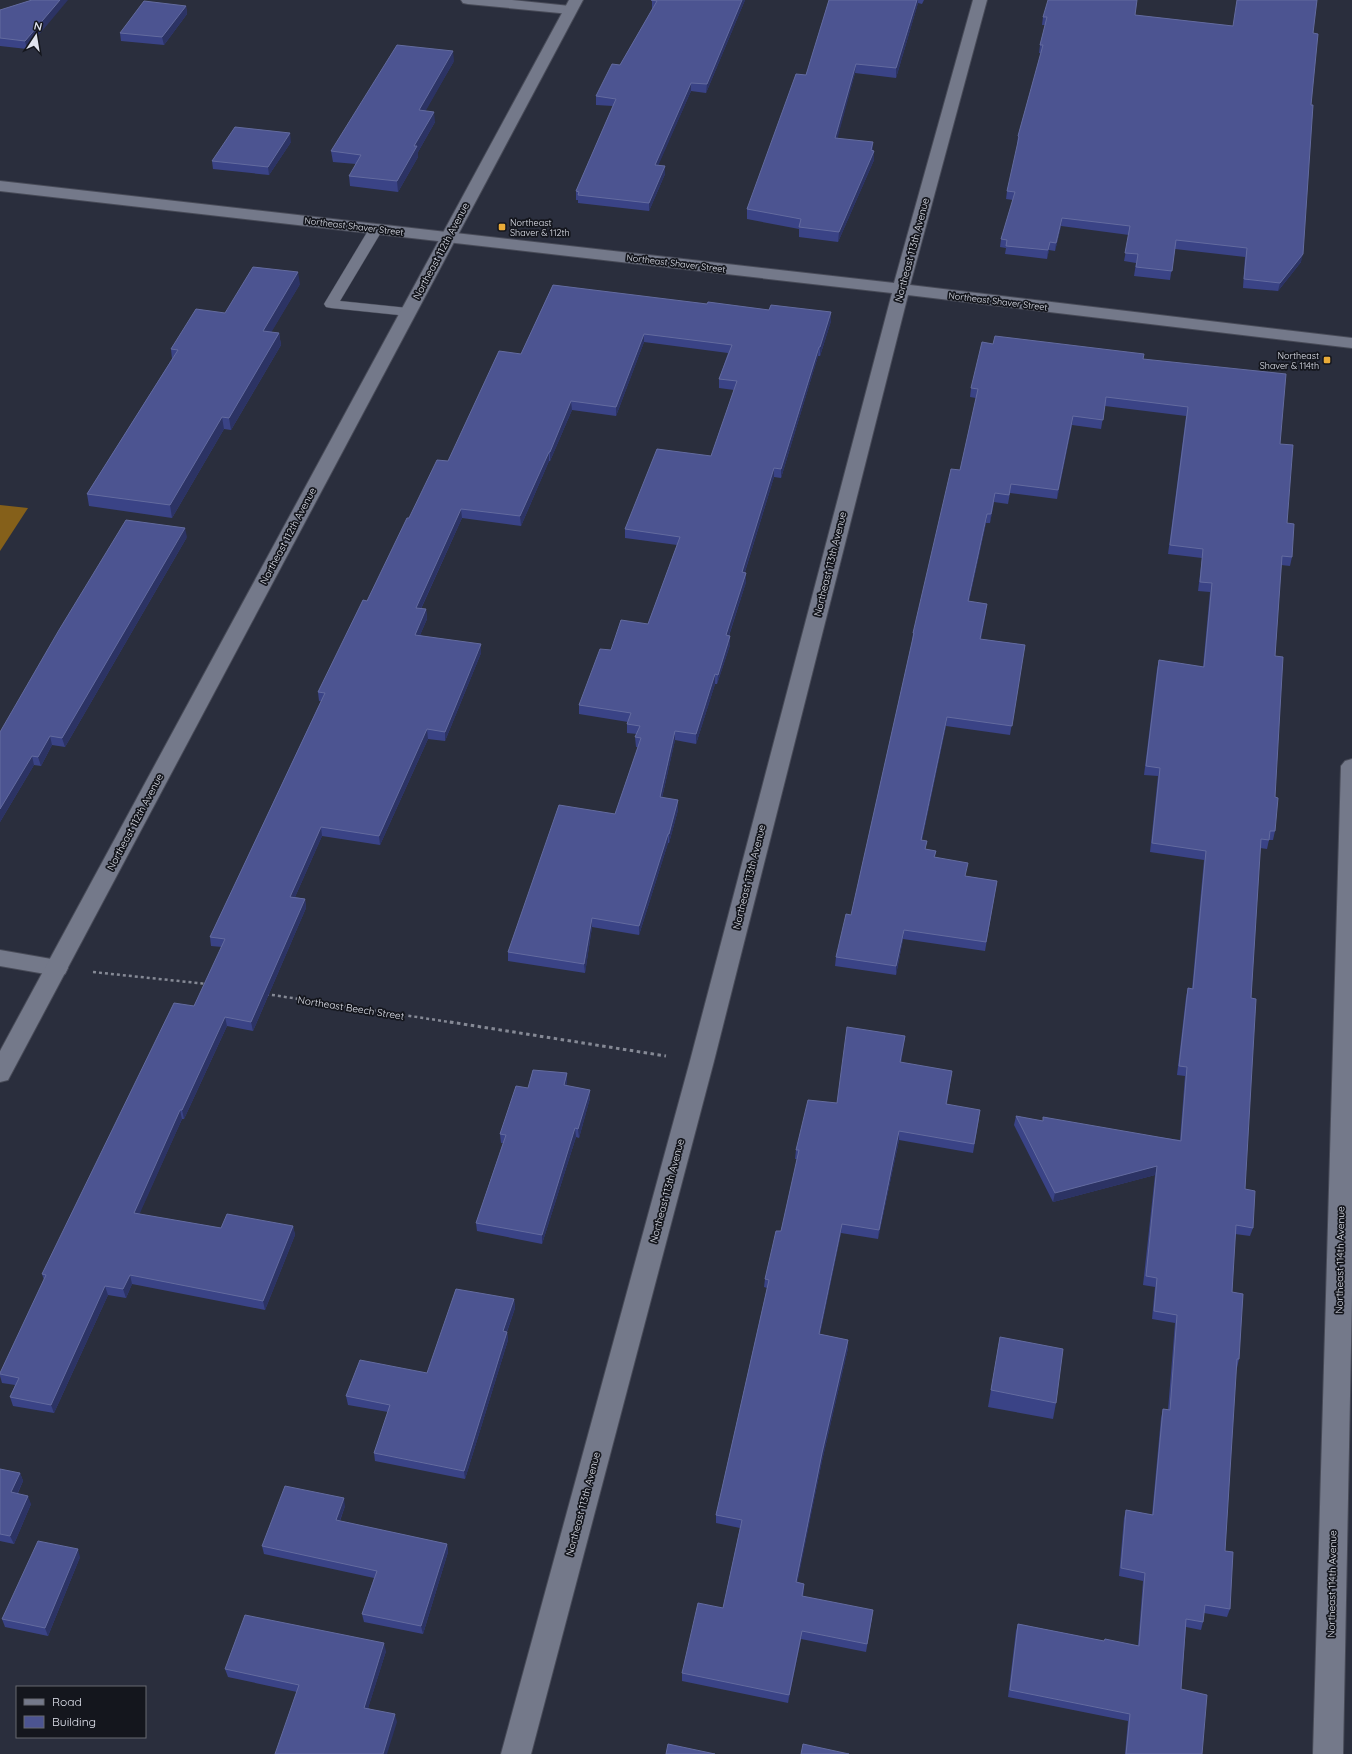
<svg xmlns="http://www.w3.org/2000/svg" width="1352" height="1754" viewBox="0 0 1352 1754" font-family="Quicksand,sans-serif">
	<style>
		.forest { fill: #85601a }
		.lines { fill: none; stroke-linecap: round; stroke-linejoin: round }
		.lane-casing { stroke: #484b58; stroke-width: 1 }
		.street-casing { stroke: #484b58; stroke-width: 2 }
		.secondary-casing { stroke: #484b58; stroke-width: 2 }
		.path-far1 { stroke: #858995; stroke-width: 2.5; stroke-dasharray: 3 3; stroke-linecap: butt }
		.path { stroke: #858995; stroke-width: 3; stroke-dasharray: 3.5 3.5; stroke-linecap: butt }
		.lane { fill: #74798a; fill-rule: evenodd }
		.street { fill: #74798a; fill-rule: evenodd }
		.secondary { fill: #74798a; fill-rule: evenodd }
		.wall { fill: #3a4386 }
		.shaded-wall { fill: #2c3364 }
		.building { fill: #4c5491; stroke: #636b9f }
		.poi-dot { fill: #e9ab38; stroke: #14161d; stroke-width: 1.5 }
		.labels { text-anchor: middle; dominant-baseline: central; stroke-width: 3.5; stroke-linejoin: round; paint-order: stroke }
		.far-poi-label { font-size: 9px; fill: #e0e3ed; stroke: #14161d; text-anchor: start }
		.far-street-label { font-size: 9px; fill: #e0e3ed; stroke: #14161d }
		.street-label { font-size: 10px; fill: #e0e3ed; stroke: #14161d }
	</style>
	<rect width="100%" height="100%" fill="#2a2e3d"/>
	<path class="forest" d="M0,505l28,3 -28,43z"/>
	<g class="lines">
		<g class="lane-casing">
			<path id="lane" d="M376,225l5,1 2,3 -43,72 68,7 5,1 2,3 -2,3 -5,1 -77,-8 -5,-1 -2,-3 45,-75 2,-3z"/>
		</g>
		<g class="street-casing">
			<path id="street" d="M461,0h51l58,6 5,1 2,3 -2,3 -5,1 -102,-10 -5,-1z
				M973,0h14l-77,285 442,53v10l-444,-53 -194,766 -183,693h-30l189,-693 202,-768 -892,-102v-10l894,102z
				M1352,759v535l-9,460h-30l28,-988 4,-5z
				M0,950l57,10 8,2 3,6 -3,6 -8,2 -57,-10z"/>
		</g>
		<g class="secondary-casing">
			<path id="secondary" d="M569,0h14l-575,1080 -8,2v-31z"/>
		</g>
		<path class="path-far1" d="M93,972l114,12
			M266,994l190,29"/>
		<path class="path" d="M450,1022l216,34"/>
		<use href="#lane" class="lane"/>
		<use href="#street" class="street"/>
		<use href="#secondary" class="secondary"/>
	</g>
	<path class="wall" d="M32,0l-5,49 -27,-3v-36z
		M652,0h93l-39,93 -15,-2 -33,74 7,9 -16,37 -71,-8v-3h-2v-9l37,-85 -17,-1v-9l24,-31 33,-57h-1z
		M829,0h95l-2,4 -4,-1 -22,75 -41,-5 -18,65 36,12 1,10 -36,82 -39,-5v-8l-52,-10v-10l59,-134z
		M186,6l1,8 -23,31 -43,-4 -1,-8z
		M1135,15l97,11 81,7 -2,72 -10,157 -23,29 -35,-3 2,-31 -70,-8 -5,31 -36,-4 2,-13 -12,-2 5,-26 -68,-9 -6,25 -6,-1 -2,9 -42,-5 1,-6 -6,-1 1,-8 12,-39 -7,-1 1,-8 11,-46h-1l1,-9 23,-83h-2l1,-8 5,-20h-3l1,-8z
		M454,61l-29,50 10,11 -17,30v5l-20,35 -48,-6 -1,-10 7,-12 -23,-2 -2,-11z
		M291,142l-22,33 -56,-6 -1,-8z
		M300,284l-29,48 8,1 2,12 -50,85 -7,-1 -52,89 -83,-12 -2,-12 85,-135 -1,-10 54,-36z
		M553,285l278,36 -11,35h-2l-37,122 -7,-1 -29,95 1,1v9l-17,54 1,9 -13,39h-2l-19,60 -21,-4 -13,58 16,2v10l-9,33h-1l-29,92 -47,-8 -7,46 -77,-12v-9l107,-138 23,-67h-2l-1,-10 2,-3 -10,-1v-9l1,-2 -49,-8v-9l32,-55 37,-26 29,-79 -52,-7v-9l86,-73 23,-66 -15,-2v-9l9,-26 -84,-11 -28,74 -44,-6 -22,51h-1l-28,65 -59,-8 -41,91h5l1,10 -7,16 61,18 -36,88 -17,-2 -48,106 -58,-9 -27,61 10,2 1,9 -53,123 -26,-5 -43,93h-2l-43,95 82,14 72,-2 2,9 -30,75 -133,-26 -6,14 -18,-3 -54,118 -41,-7 -3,-9 5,-12 -13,-2 -2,-7v-3l44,-93 -2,-6 152,-268 28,-59 -11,-1 -1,-9 111,-236h-2l-1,-9 49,-91 42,-83 112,-164z
		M1143,359l137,85 7,79 5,34 -2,9 -9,-1 -6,91v175l-2,9h-4l-2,9 -7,-1 -9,150 -6,191 8,39 -3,8 -15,-2 -3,58 7,67 -2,9h-1l-11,183 5,58 -3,8 -23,-4 -1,9 -2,8 -15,-3 -5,62 21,65h-77l3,-33 -120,-24 8,-66 2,-7 86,17 34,5 5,-65 -24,-5 5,-58 2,-8 26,5 9,-97 2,-9 5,1 7,-87 -23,-4 3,-32 -12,-2 12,-110 -102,27 -39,-77 2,-9 27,5 137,19 5,-64 -8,-1 9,-78 2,-9 4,1 12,-129 -54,-8 8,-76 -14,-1 13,-106 2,-9 44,7 7,-75 -12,-1 4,-33 -34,-4 18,-138 -81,-10 -4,23 -29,-4 -15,74 -47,-6 -2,11 -14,-2 -4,21h-4l-17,78 17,11 -5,27 44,6 -15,90 -64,-9 -24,114 4,10 10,1 -1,6 31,19 31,5 -12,70 -82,-12 -7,36 -61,-9 1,-9 15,-42 61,-273 1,-9 47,-163 16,-72 -6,-1 1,-9z
		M187,537l-122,210 -13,-2 -11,21 -7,-1 -34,57v-90z
		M905,1036l-4,27 51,8 -5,33 32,15 -6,34 -74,-13 -21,99 -37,-6 -21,101 28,6v8l-26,113 -25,121 7,2 -1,12 69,22 -6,34 -65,-13 -13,64 -106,-22v-8l41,-65 17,-80 -24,-5v-8l51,-227 -3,-1 1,-8 16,-48 16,-72h-2l1,-9 41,-47z
		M567,1073v9l-1,4 24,12 -11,40 -3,-1 -34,107 -65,-13 -1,-8 27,-80h-2l-1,-9 28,-46z
		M514,1299l1,9 -8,24 1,8 -43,139 -90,-18 -1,-8 14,-41 -40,-7 -2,-9 81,-23z
		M1000,1337l56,66 -3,16 -65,-12z
		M0,1469l20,4 3,8 -5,12 13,11 -17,40 -14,-3z
		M345,1506l-5,15 107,23 1,8 -25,82 -59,-12 -2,-8 12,-36 -110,-24 -2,-8z
		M80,1557l-32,79 -43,-9 -3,-8z
		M386,1651l-18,57 29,14 -100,-30 -69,-15 -3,-8z"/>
	<path class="shaded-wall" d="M60,0h8l-41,49 -2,-8z
		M742,0h3l-39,93 1,-9z
		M917,0h1v3l-22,75v-10z
		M186,6l1,8 -23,31 -2,-8z
		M453,51l1,10 -34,60 -1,-11z
		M856,64l-1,9 -20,75v-10z
		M691,83v8l-36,82v-8z
		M434,112l1,10 -17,30v5l-20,35 -1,-11 17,-35z
		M290,133l1,9 -22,33 -1,-8z
		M873,142v10l-2,-2z
		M874,151v9l-36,82 1,-10z
		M665,166v8l-16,37v-8z
		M1062,218l-1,8 -6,25 1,-8z
		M1050,242l-1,8 -2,9 1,-9z
		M1303,254l-2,8 -23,29 2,-8z
		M298,272l2,12 -35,59 -2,-12z
		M831,312v9l-11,35v-9z
		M279,333l2,12 -50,85 -2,-12z
		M644,334v8l-28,74v-9z
		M819,347l-1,9 -37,122v-9z
		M571,401l1,9 -22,51v-9z
		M1073,416l-1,9 -15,74 1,-9z
		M222,417l2,12 -52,89 -2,-13z
		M549,452v9l-28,65 -1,-10z
		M774,468v9l-32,104v-9z
		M995,493l-1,9 -4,21 1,-9z
		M461,509l1,9 -45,99 -1,-9z
		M987,514l-1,9 -19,87 1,-9z
		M185,528l2,9 -122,210 -3,-9z
		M746,573v9l-20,62v-9z
		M987,604l-1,8 -7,36 1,-9z
		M426,609l1,10 -11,25 -1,-9z
		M730,636v9l-13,39 1,-9z
		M481,644v9l-36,88v-9z
		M715,674v10l-19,60v-10z
		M947,717l-1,9 -26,123 1,-9z
		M427,729l1,10 -48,106 -1,-9z
		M675,731v9l-15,66v-9z
		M50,736l2,9 -11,21 -3,-9z
		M32,756l2,9 -34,57v-13z
		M678,800v10l-9,33v-9z
		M321,827l1,9 -31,70 -1,-9z
		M668,834v9l-29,92v-9z
		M305,899l1,9 -53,123 -2,-9z
		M592,918v9l-7,46 -1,-9z
		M904,930l-1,9 -7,36v-9z
		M225,1017l2,9 -43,93 -2,-9z
		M905,1036l-1,9 -5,26 1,-9z
		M567,1073v9l-3,12v-9z
		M590,1090v8l-11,40 -1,-9z
		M180,1110l2,9 -46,103 -2,-9z
		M575,1128l1,9 -34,107v-9z
		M899,1131v9l-21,99 1,-9z
		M1157,1166l-2,9 -102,27 2,-9z
		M842,1224l-1,9 -23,110 1,-9z
		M293,1226l2,9 -30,75 -2,-9z
		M130,1275l2,9 -6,14 -3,-9z
		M105,1286l3,9 -54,118 -3,-8z
		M514,1299l1,9 -11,32 -1,-9z
		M507,1332l1,8 -43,139 -1,-8z
		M848,1340v8l-26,113 -26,129v-8l26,-129z
		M20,1473l3,8 -9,19 -3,-8z
		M28,1496l3,8 -17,40 -4,-8z
		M344,1498l1,8 -8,22 -1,-8z
		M447,1544l1,8 -25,82 -2,-8z
		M78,1549l2,8 -32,79 -3,-8z
		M804,1584v8l-3,12 1,-8z
		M802,1631l-1,8 -13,64 1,-8z
		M384,1643l2,8 -20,64 -2,-7z
		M395,1714l2,8 -10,32h-4z"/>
	<path class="building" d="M32,0h28l-35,41 -25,-3v-28z
		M651,0h91l-35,84 -16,-1 -36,82 10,1 -16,37 -71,-8 1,-3 -3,-1 40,-92 -20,-3 16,-32 8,1 37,-64z
		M829,0h88l-21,68 -40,-4 -21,74 38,4 -2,8 3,1 -35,81 -40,-5 2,-8 -54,-10 49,-135 10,1z
		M1048,0h89l-2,15 98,11 4,-26h80l-4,33 5,1 -7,71h2l-10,149 -23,29 -36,-4 3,-31 -71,-8 -4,31 -36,-4 2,-13 -13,-1 5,-27 -68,-8 -6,25 -6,-1 -2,8 -42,-4 1,-6 -6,-1 14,-47 -8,-1 12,-54 -1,-1 25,-91h-3l7,-28h-4z
		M144,1l42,5 -24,31 -42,-4z
		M397,45l56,6 -34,59 15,2 -20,34h3l-20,35 -48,-5 12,-21 -30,-4z
		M235,127l55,6 -22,34 -56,-6z
		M253,267l45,5 -35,59 16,2 -50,85 -7,-1 -52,88 -83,-11 91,-144 -7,-1 25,-40 29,4z
		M553,285l154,19 1,-2 61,8 2,-5 60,7 -11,35h-1l-38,122 -7,-1 -32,104 4,1 -20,62 4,1 -12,39 -3,-1 -19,60 -21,-3 -15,66 18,3 -9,34h-1l-29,92 -47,-8 -8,46 -76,-12 51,-147 56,9 26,-76 -6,-1 5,-11 -13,-2 4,-11 -52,-8 21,-56 11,1 10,-30 27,4 32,-87 -55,-8 32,-80 54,7 26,-75 -18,-2 13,-34 -88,-11 -28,73 -45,-6 -21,51h-1l-29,64 -59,-7 -45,99 10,1 -11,26 66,9 -36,88 -18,-3 -48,107 -58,-9 -31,70 15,2 -54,123 -26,-5 -43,93h-2l-46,103 87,15 6,-14 66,12 -30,75 -133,-26 -7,14 -18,-3 -54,119 -41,-8 9,-19 -19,-4v-1l46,-98 -4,-1 132,-271 20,3 31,-67 -15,-2 115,-244 -7,-1 45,-92 4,1 40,-83h2l28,-58 11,1 51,-110 22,3z
		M995,336l149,18 -1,5 143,15 -6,70 13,1 -6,78 7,1 -2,33 -10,-1 -7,100 8,1 -8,140 3,1 -3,33h-5l-1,9 -8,-1 -10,159 5,1 -11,190 10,2 -2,37 -17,-3 -4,67 11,2 -4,65h-2l-12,192 8,1 -3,57 -25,-4 -2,17 -17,-3 -5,70 26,6 -5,59h-76l4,-40 -120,-24 8,-66 86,17 1,-2 34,7 6,-73 -24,-5 5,-58 27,5 10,-106 7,1 7,-95 -23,-4 3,-33 -11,-2 11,-110 -102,27 -39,-77 27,5v-4l138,24 6,-74 -8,-1 9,-78 5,1 13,-138 -54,-8 8,-75 -14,-2 13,-106 45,7 8,-84 -12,-1 3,-33 -33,-4 18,-138 -82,-10 -3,23 -30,-4 -15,74 -47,-6 -2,11 -14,-2 -4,21h-4l-19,87 19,3 -7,35 45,6 -13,81 -65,-9 -26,123 6,1 -2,8 11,2 -2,6 34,6 -3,13 32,5 -11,61 -82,-12 -8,36 -60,-9 10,-43 5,1 63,-282h-1l38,-164 9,1 18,-81 -7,-1 11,-46 11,2z
		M126,520l59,8 -123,210 -12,-2 -12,21 -6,-1 -32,53v-77l59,-102z
		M847,1027l58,9 -5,26 52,9 -6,33 34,6 -6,34 -75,-13 -20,99 -37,-6 -23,110 29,6 -26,113 -26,129 8,2 -2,12 71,14 -6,34 -65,-13 -13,64 -107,-22 16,-70 25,5 19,-88 -26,-5 53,-235 -4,-1 11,-48h5l18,-81h-3l12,-50 29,3z
		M533,1070l34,3 -3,12 26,5 -12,39 -3,-1 -33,107 -66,-12 30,-88 -6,-1 16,-48 12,2z
		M456,1289l58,10 -11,32 4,1 -43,139 -90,-18 16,-48 -44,-9 14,-36 67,13z
		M1000,1337l63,12 -7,54 -65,-13z
		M0,1469l20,4 -9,19 17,4 -18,40 -10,-2z
		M285,1486l59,12 -8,22 111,24 -26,82 -59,-12 15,-43 -115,-25z
		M38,1541l40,8 -33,79 -43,-9z
		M245,1615l139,28 -20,65 31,6 -12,40h-108l24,-69 -74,-16z
		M668,1744l47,10h-49z
		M803,1744l46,10h-48z"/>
	<g class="poi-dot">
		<rect x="498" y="223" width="8" height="8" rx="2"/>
		<rect x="1323" y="356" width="8" height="8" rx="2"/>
	</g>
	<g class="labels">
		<g class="far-poi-label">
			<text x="510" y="222">Northeast<tspan x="510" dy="10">Shaver &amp; 112th</tspan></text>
			<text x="1319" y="355" text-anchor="end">Northeast<tspan x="1319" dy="10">Shaver &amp; 114th</tspan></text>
		</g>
		<g class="far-street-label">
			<text transform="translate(354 226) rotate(7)">Northeast Shaver Street</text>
			<text transform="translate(676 263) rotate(7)">Northeast Shaver Street</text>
			<text transform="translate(998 301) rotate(7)">Northeast Shaver Street</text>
		</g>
		<g class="street-label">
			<text transform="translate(912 250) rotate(-75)">Northeast 113th Avenue</text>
			<text transform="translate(441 251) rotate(-62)">Northeast 112th Avenue</text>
			<text transform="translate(288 536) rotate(-62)">Northeast 112th Avenue</text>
			<text transform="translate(830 564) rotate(-76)">Northeast 113th Avenue</text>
			<text transform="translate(135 822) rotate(-62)">Northeast 112th Avenue</text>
			<text transform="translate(749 877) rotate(-76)">Northeast 113th Avenue</text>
			<text transform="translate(351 1008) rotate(9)">Northeast Beech Street</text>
			<text transform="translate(667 1191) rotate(-75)">Northeast 113th Avenue</text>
			<text transform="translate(1340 1260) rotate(-89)">Northeast 114th Avenue</text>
			<text transform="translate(583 1504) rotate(-75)">Northeast 113th Avenue</text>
			<text transform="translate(1332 1584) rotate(-89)">Northeast 114th Avenue</text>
		</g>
	</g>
	<rect x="16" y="1686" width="130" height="52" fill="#14161d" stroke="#666870"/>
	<rect x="24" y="1699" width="20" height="6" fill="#74798a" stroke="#666870"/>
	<text x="52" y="1706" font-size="12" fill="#e0e3ed">Road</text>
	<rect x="24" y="1716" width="20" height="12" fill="#4c5491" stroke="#666870"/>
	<text x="52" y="1726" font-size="12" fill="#e0e3ed">Building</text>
	<g transform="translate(36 36) rotate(12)" stroke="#14161d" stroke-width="3" paint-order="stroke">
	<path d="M0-3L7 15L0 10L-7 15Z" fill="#e0e3ed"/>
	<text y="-6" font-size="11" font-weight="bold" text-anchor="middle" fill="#e0e3ed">N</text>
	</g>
</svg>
